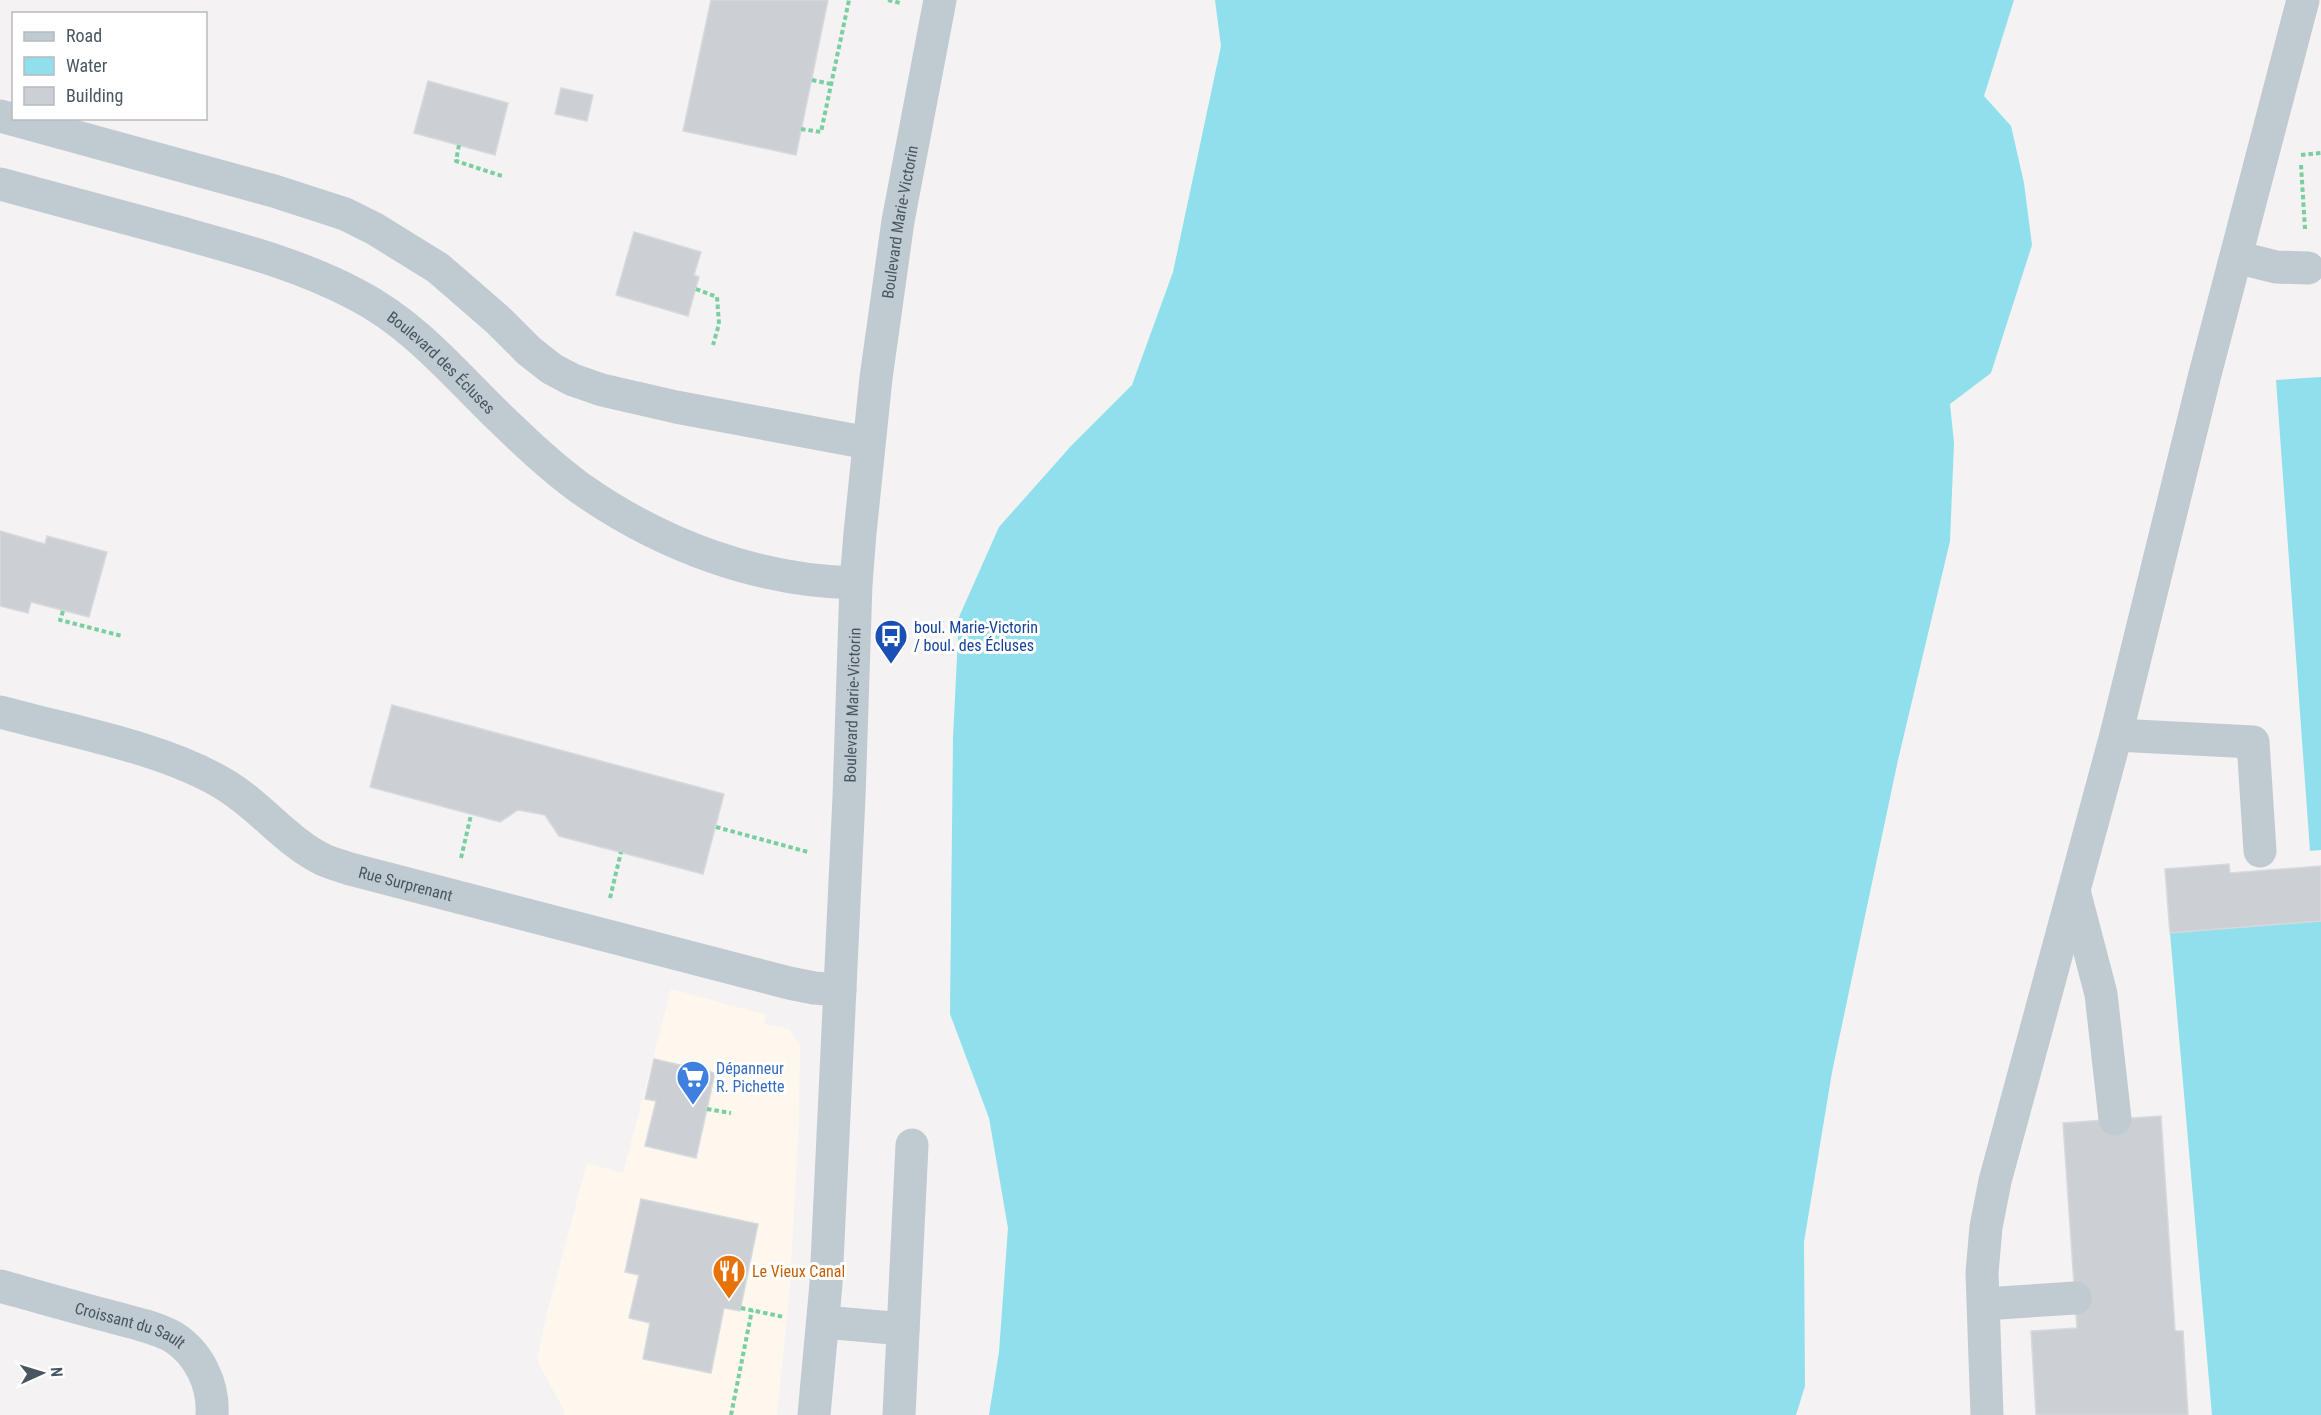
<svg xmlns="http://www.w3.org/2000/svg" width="2321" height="1415" viewBox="0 0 2321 1415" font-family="'Roboto Condensed',sans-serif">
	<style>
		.commercial { fill: #fdf7ed }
		.water { fill: #8fdfed }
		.building { fill: #cccfd4; stroke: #d6d9dd; stroke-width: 1.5 }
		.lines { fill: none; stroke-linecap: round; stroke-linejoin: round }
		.path { stroke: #79cfa0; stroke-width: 4; stroke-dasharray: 4.5 3; stroke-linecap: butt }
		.minor { stroke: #c0cad1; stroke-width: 33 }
		.labels { text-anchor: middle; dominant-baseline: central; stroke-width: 6; stroke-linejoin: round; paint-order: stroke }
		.street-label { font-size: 16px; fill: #495660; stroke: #fff }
		.transit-label { font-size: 16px; fill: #164399; stroke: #fff; text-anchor: start }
		.shop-label { font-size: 16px; fill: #366cbe; stroke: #fff; text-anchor: start }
		.food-label { font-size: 16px; fill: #c56008; stroke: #fff; text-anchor: start }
	</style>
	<rect width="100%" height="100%" fill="#f4f2f2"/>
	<path class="commercial" d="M671,989l96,26 -3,9 25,5 11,17 -1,75 -9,166 -13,128h-213v-4l-27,-51 10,-47 40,-150 36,10z"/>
	<path class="water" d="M1215,0h799l-30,96 27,30 13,57 8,62 -41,128 -41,31 4,39 -4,98 -52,219 -66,312 -28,170 1,144 -9,29h-807l10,-63 9,-124 -19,-110 -39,-104 3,-276 6,-121 40,-90 72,-81 61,-61 41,-113 48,-226z
		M2321,377v473l-11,1 -34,-471z
		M2321,921v494h-109l-42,-482z"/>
	<path class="building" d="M711,0h117l-32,155 -113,-24z
		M428,81l80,22 -13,52 -81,-22z
		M561,88l32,7 -6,26 -32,-7z
		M634,232l67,20 -7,23 5,2 -11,39 -72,-21z
		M0,531l45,13 2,-8 60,16 -18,65 -58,-15 -3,11 -28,-7z
		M392,705l332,89 -21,80 -144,-38 -14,-21 -27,-5 -18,12 -130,-35z
		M2229,864l1,9 91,-7v55l-151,12 -5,-64z
		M654,1059l61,14 -19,85 -51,-12 11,-45 -11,-2z
		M2161,1116l14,215h8l5,84h-152l-5,-84 46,-3 -14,-205z
		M641,1199l117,25 -18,87 -16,-3 -13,65 -68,-14 7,-36 -21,-5 10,-43 -14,-3z"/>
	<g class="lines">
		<path class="path" d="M888,0l12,3
			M812,80l19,4
			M801,129l20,3 28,-132
			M459,145l-3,16 46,15
			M2301,155l20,-2
			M2301,165l4,64
			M696,289l21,8 2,27 -6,21
			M63,611l-3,9 62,16
			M716,827l92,25
			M461,858l10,-43
			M610,898l11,-46
			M707,1109l24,4
			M741,1308l43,9
			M731,1415l21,-105"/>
		<g class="minor">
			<path d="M0,116l274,75 71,23 30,15 63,39 60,52 31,31 23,18 21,11 29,10 74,17 192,36"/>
			<path id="s1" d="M0,184c59,16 119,32 178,48 61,17 123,33 179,63 56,29 95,76 139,119 27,26 54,52 84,74 81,57 177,93 276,95"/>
			<path d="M2236,257l40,10 32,1"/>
			<path id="s2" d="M0,712c69,19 161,35 222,71 37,21 64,59 102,77 9,4 18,6 26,9l439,114 25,5 26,2"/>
			<path d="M2116,735l137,7 7,109"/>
			<path d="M2074,891l27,103 14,125"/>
			<path id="s3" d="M0,1286c39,11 77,22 116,32 18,5 40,9 57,19 26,16 41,48 39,78"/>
			<path d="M1984,1304l91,-6"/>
			<path d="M824,1322l79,7"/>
			<path id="s4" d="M814,1415l12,-131 23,-487 7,-214 4,-50 16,-155 22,-157 42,-221"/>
			<path d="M899,1415l13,-270"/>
			<path d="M1987,1415l-5,-142 4,-46 9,-46 121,-446 88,-357 99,-378"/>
		</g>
	</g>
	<defs>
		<g id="bus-pin" transform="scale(1.725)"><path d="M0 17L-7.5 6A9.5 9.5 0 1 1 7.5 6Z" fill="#1a4fb4" stroke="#fff"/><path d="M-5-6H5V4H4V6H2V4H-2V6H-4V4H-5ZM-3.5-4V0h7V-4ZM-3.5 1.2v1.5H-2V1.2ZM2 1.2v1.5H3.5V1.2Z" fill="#fff"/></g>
		<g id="supermarket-pin" transform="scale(1.725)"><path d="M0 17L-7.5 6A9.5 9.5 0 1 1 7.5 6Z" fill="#3f7fe0" stroke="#fff"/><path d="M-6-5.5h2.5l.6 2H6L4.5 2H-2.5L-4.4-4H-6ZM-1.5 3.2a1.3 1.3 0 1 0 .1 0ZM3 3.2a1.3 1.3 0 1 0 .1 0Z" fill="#fff"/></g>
		<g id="restaurant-pin" transform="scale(1.725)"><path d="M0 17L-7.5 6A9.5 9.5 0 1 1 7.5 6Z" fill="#e8710a" stroke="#fff"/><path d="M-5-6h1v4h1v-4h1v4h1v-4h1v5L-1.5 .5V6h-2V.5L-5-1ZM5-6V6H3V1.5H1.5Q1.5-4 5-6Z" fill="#fff"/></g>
	</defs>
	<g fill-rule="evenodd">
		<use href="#bus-pin" x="891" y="636"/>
		<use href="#supermarket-pin" x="693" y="1077"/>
		<use href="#restaurant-pin" x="729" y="1271"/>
	</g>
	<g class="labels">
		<g class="street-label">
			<text stroke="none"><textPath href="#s4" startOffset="1197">Boulevard Marie-Victorin</textPath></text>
			<text stroke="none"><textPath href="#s1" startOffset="483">Boulevard des Écluses</textPath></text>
			<text stroke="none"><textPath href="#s4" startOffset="711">Boulevard Marie-Victorin</textPath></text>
			<text stroke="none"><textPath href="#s2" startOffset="447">Rue Surprenant</textPath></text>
			<text stroke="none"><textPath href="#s3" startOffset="136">Croissant du Sault</textPath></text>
		</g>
		<g class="transit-label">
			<text x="914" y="627">boul. Marie-Victorin<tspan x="914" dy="18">/ boul. des Écluses</tspan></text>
		</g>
		<g class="shop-label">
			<text x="716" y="1068">Dépanneur<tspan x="716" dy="18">R. Pichette</tspan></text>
		</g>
		<g class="food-label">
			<text x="752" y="1271">Le Vieux Canal</text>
		</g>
	</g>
	<rect x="12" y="12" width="195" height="108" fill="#ffffff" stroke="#b6bbbf" stroke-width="1.5"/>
	<rect x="24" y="32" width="30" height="9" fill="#c0cad1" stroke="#b6bbbf" stroke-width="1.5"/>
	<text x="66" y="42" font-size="18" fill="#495660">Road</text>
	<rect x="24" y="57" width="30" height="18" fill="#8fdfed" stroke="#b6bbbf" stroke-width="1.5"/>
	<text x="66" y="72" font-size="18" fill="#495660">Water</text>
	<rect x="24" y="87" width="30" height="18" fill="#cccfd4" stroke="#b6bbbf" stroke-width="1.5"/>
	<text x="66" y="102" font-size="18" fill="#495660">Building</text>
	<g transform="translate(42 1373) rotate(86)" stroke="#ffffff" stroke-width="4.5" paint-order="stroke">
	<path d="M0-4.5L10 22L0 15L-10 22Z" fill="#495660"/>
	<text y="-9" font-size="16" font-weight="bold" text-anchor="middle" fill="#495660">N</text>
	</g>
</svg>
